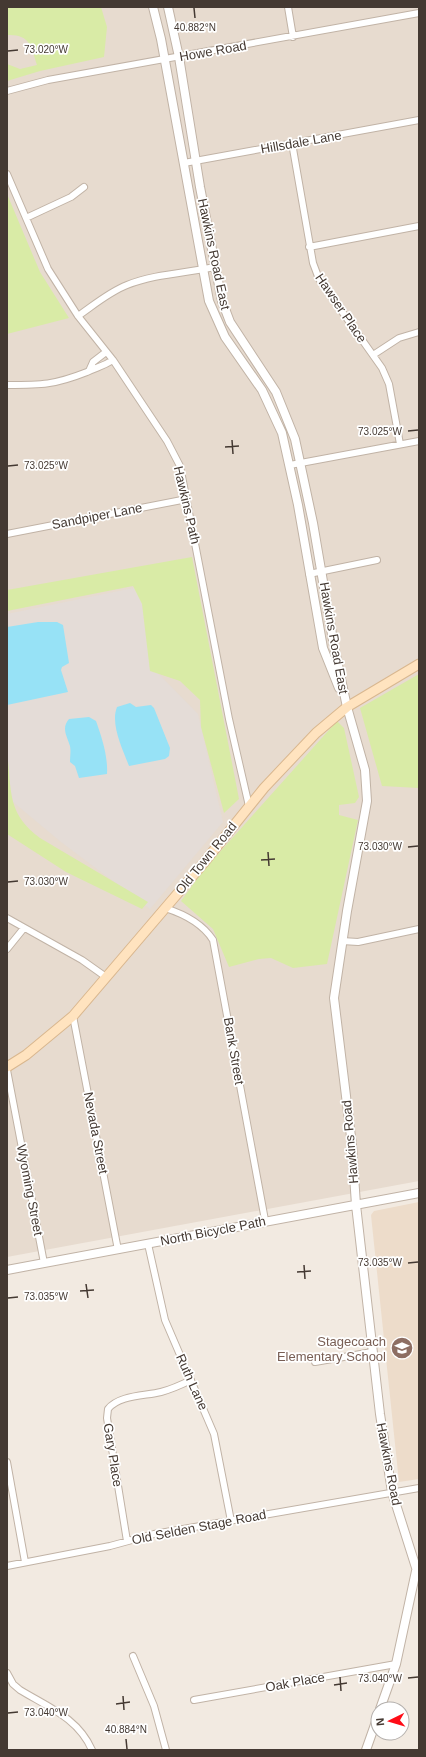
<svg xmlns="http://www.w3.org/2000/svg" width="426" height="1757" viewBox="0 0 426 1757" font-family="Arial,sans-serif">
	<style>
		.residential { fill: #e7dbcf }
		.industrial { fill: #e4dcd7 }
		.education { fill: #eddcca }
		.green { fill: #d9eba6 }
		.water { fill: #97e2f6 }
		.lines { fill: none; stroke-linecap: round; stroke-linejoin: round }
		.minor-casing { stroke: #c1b3a6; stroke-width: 8 }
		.tertiary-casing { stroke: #c1b3a6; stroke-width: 10 }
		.secondary-casing { stroke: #d9b78f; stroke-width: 11 }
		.minor { stroke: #fff; stroke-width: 6 }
		.tertiary { stroke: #fff; stroke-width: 8 }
		.secondary { stroke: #ffe3bf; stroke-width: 9 }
		.ticks { fill: none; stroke: #443932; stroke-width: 1.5 }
		.labels { text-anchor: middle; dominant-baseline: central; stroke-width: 3.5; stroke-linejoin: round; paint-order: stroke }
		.street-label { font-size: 13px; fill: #443932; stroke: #fff }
		.education-label { font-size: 13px; fill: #785e54; stroke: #fff; text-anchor: end }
		.ticks-label { font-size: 10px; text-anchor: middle; fill: #443932; stroke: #fff; stroke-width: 3.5; stroke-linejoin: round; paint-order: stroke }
	</style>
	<rect width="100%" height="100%" fill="#f2eae1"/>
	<path class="residential" d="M7,7h412v1174l-412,76z"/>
	<path class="industrial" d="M143,586l9,81 46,47 25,108 -73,87 -89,-67 -48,-40 -6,-34v-154z"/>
	<path class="education" d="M419,1202v277l-20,3 -28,-267 3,-4z"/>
	<path class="green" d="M7,7h94l6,20 -3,30 -64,14 -33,10v-17l13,5 17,-4c-6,-19 -7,-31 -30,-30z
		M7,194l33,78 29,46 -62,16z
		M192,557l47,242 -15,14 -23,-86 -1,-27 -20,-19 -30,-10 -8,-67 -9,-18 -126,25v-21z
		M419,674v114l-37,-2 -22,-78z
		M337,721l7,7 15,69 -4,6 -16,2v10l19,5 -31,144 -34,4 -22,-10 -12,1 -30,8 -16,-38 -32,-28 21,-29z
		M7,752c5,38 -1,61 33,86l108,64 -6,7 -76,-37 -59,-38z"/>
	<path class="water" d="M38,622h19l6,3 6,38 -7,4 -1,3 7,22 -61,13v-78z
		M130,703l6,4 15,-2 3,3 16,40 -1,8 -4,3 -36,7c-6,-16 -19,-42 -12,-59z
		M89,717l7,4c6,17 12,35 11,53l-28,4 -4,-12 -5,-4c0,-5 1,-11 0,-16 -3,-10 -9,-18 -1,-27z"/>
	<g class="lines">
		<g class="minor-casing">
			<path id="minor" d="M288,7l5,30
				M7,91l41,-11 371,-67
				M292,143l21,120 6,16 63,89 7,16 11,60
				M184,163l235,-43
				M7,174l41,95 30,47 35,44 54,81 13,25 49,253 20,87
				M26,218l45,-21 13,-10
				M309,247l110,-21
				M78,316c16,-11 31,-24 49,-31 27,-11 59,-12 88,-18
				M373,355l26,-17 20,-6
				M89,371l4,-9 13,-10
				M7,385c35,0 47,0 80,-13 10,-5 15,-5 26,-12
				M290,465l129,-24
				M7,534l180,-35
				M309,574l68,-14
				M165,908c19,6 37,15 48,32l52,280
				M7,918l75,42 24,17
				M342,941l16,1 61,-13
				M7,949l17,-21
				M73,1016l45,234
				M7,1070l37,193
				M148,1244l17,76 49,114 17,87
				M315,1362l57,-10
				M7,1462l18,100
				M127,1541l-20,-123 1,-9c11,-14 37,-13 53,-17 11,-3 20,-7 30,-12
				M7,1566l103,-20 44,-12 265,-46
				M133,1656l21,50 12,44
				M7,1673l6,11 7,6c28,17 58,28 72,60
				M194,1700l202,-36"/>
		</g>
		<g class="tertiary-casing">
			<path id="tertiary" d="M153,7l8,32 48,262 16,36 37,53 20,43 16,72 25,143 16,40
				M168,7l11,50 21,130 22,114 8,21 46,70 19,47 18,84 21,123 13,61 18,63 2,31 -20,110 -13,87 18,147 4,60 24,209 12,78 27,85
				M7,1270l412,-77
				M380,1709l16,-45 20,-93
				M366,1750l12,-34"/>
		</g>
		<g class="secondary-casing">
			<path id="secondary" d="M7,1067l19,-12 47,-39 129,-151 62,-77 52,-55 31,-26 72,-43"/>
		</g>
		<use href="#minor" class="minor"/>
		<use href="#tertiary" class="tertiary"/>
		<use href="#secondary" class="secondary"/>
	</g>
	<path class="ticks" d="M194,8l1,10M8,51l10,-1M408,431l10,-1M232,440l1,14M225,447l14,-1M8,466l10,-1M408,847l10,-1M268,852l1,14M261,860l14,-1M8,882l10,-1M408,1263l10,-1M304,1265l1,14M297,1272l14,-1M86,1284l2,14M80,1291l14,-1M8,1298l10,-1M340,1677l1,14M408,1678l10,-1M334,1685l13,-2M123,1696l1,14M116,1704l14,-2M8,1713l10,-1M126,1739l1,10"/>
	<defs>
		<g id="school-disc" transform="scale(1.15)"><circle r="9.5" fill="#8d6e63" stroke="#fff"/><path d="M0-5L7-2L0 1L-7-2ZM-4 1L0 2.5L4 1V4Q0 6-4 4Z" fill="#fff"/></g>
	</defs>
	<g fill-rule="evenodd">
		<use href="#school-disc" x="402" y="1348"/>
	</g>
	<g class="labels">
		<g class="street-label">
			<text transform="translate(213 51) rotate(-10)">Howe Road</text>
			<text transform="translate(301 142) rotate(-10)">Hillsdale Lane</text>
			<text transform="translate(214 254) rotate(78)">Hawkins Road East</text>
			<text transform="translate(341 308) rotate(56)">Hawser Place</text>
			<text transform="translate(187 505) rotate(77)">Hawkins Path</text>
			<text transform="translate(97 516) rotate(-11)">Sandpiper Lane</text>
			<text transform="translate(334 638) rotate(80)">Hawkins Road East</text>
			<text transform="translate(206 858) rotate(-51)">Old Town Road</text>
			<text transform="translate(234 1051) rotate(80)">Bank Street</text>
			<text transform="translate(96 1133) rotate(79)">Nevada Street</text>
			<text transform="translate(350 1142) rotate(-95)">Hawkins Road</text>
			<text transform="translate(30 1190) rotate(79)">Wyoming Street</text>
			<text transform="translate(213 1231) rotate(-11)">North Bicycle Path</text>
			<text transform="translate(192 1382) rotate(66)">Ruth Lane</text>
			<text transform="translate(113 1455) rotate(81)">Gary Place</text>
			<text transform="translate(389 1464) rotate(79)">Hawkins Road</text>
			<text transform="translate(199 1527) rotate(-11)">Old Selden Stage Road</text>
			<text transform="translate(295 1682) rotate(-10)">Oak Place</text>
		</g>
		<g class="education-label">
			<text x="386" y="1341">Stagecoach<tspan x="386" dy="15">Elementary School</tspan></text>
		</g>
	</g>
	<g class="ticks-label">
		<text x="195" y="31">40.882°N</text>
		<text x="46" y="53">73.020°W</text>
		<text x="380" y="435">73.025°W</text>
		<text x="46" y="469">73.025°W</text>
		<text x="380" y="850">73.030°W</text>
		<text x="46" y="885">73.030°W</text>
		<text x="380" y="1266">73.035°W</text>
		<text x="46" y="1300">73.035°W</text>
		<text x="380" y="1682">73.040°W</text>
		<text x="46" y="1716">73.040°W</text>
		<text x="126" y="1733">40.884°N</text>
	</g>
	<rect width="426" height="1757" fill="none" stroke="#443932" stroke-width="16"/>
	<g transform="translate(390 1721) rotate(265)"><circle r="19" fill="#ffffff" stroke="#b4b0ad"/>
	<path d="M0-3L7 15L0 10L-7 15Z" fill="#ff0c17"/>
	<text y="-6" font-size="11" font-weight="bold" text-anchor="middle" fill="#443932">N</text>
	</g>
</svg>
